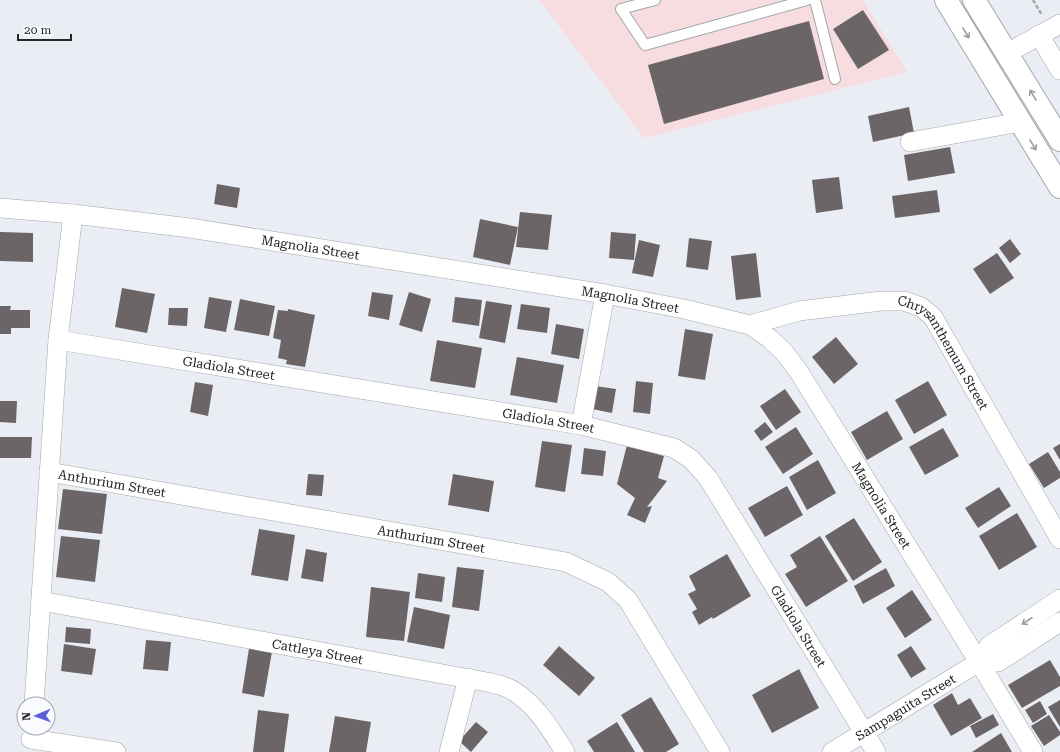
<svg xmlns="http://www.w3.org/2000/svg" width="1060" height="752" viewBox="0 0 1060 752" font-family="'Roboto Serif',serif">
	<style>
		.industrial { fill: #f7dce0 }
		.building { fill: #6b6568 }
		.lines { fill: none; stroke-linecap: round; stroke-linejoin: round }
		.lane-casing { stroke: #a2a7ac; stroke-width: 12 }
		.street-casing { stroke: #a2a7ac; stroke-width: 20 }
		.highway-casing { stroke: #a2a7ac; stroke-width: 24 }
		.path { stroke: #a2a6aa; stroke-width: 2.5; stroke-dasharray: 4 2; stroke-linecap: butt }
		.lane { stroke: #fff; stroke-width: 10 }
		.street { stroke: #fff; stroke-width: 19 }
		.highway { stroke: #fff; stroke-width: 22 }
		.oneway { stroke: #9c9d9e }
		.labels { text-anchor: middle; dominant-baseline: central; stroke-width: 4; stroke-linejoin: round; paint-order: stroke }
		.street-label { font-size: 13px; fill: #232527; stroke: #f9fbff }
	</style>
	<rect width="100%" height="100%" fill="#eaeef4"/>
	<path class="industrial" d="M539,0h324l44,72 -263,66z"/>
	<path class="building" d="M863,10l26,40 -31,19 -25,-40z
		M809,21l15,58 -160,45 -16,-59z
		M909,107l5,26 -41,9 -5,-26z
		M950,147l5,26 -47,8 -4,-26z
		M839,177l4,32 -27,4 -4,-33z
		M217,184l23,4 -3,20 -23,-4z
		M937,190l3,22 -45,6 -3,-22z
		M520,212l32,3 -4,35 -32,-3z
		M480,219l38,8 -8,38 -37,-8z
		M0,232l33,1v29l-33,-1z
		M611,232l25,2 -2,26 -25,-2z
		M689,238l23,3 -4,29 -22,-3z
		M1010,239l11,15 -11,9 -11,-15z
		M639,240l21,5 -7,32 -21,-4z
		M756,253l5,44 -25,3 -5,-44z
		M997,253l17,25 -24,16 -17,-25z
		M122,288l33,6 -8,39 -32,-6z
		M372,292l21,3 -4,25 -21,-4z
		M409,292l22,7 -9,33 -23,-7z
		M209,297l23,4 -6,31 -22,-4z
		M455,297l27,3 -3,26 -27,-4z
		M240,299l35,7 -6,30 -35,-6z
		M486,301l26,4 -7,38 -26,-5z
		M521,304l29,4 -3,25 -30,-4z
		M0,306h11l-1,4h20v18h-19v6h-11z
		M169,308h19l-1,18 -19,-1z
		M288,309l27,6 -10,52 -19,-3 1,-4 -9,-2 3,-18 -8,-2 5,-28 10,1z
		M556,324l28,5 -5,30 -28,-5z
		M685,329l28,5 -8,46 -27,-4z
		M836,337l22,27 -24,20 -22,-27z
		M437,340l45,8 -7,40 -45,-7z
		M517,357l47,8 -7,38 -47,-8z
		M636,381l17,2 -3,31 -17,-2z
		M928,381l19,34 -33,19 -19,-34z
		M195,382l18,3 -5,31 -18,-4z
		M595,386l21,3 -4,24 -20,-4z
		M785,389l16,23 -25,18 -16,-24z
		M0,401h17l-1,22 -16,-1z
		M887,411l16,28 -36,21 -16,-28z
		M765,422l8,10 -12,9 -7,-10z
		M796,427l17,27 -30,20 -18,-27z
		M943,428l16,28 -34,19 -16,-28z
		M0,437h32l-1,21h-31z
		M542,441l30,4 -7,47 -30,-5z
		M1060,444v16l-7,-12z
		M627,445l37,11 -6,22 9,3 -20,26 5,-1 -7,17 -18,-8 8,-17 -18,-14z
		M584,448l22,3 -3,25 -22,-2z
		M1048,452l12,20v6l-16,10 -15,-24z
		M818,460l18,33 -29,17 -18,-33z
		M308,474l16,1 -2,21 -16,-1z
		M453,474l41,7 -5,31 -41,-7z
		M787,486l16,29 -38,22 -17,-29z
		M999,487l12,19 -33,22 -13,-20z
		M63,489l44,5 -5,40 -44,-5z
		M1017,513l20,34 -38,23 -20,-34z
		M854,518l28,44 -29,19 -28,-45z
		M259,529l36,6 -7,46 -37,-6z
		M61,536l39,4 -5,42 -39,-5z
		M820,536l28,45 -42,26 -21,-33 12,-7 -7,-12z
		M306,549l21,4 -4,29 -22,-4z
		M727,554l24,42 -38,23 -1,-2 -13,8 -7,-13 5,-3 -9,-15 8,-4 -7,-14z
		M457,567l27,3 -5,41 -27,-4z
		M886,568l9,18 -32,18 -9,-18z
		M418,573l27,4 -3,25 -27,-4z
		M371,587l39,5 -6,49 -38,-4z
		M912,590l20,30 -27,18 -19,-30z
		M414,607l36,8 -6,34 -37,-7z
		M66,627l25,2 -1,15 -25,-2z
		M146,640l25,2 -3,29 -25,-2z
		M250,642l23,4 -9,51 -22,-4z
		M64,644l32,5 -4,26 -31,-4z
		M559,646l36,32 -16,18 -36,-31z
		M911,646l15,23 -15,9 -14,-23z
		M1050,660l10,17v9l-38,22 -14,-23z
		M799,669l20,39 -47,25 -20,-38z
		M952,693l6,12 12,-7 12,20 -31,18 -18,-31z
		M651,697l28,47 -13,8h-22l-23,-37z
		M1060,700v27l-12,-20z
		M1040,701l7,13 -14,9 -8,-13z
		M258,710l31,4 -5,38h-31z
		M993,714l6,11 -23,13 -6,-12z
		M1049,715l11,17v3l-16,11 -13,-20z
		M335,716l36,6 -5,30h-37z
		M476,722l12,10 -17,20 -12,-11z
		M617,722l18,30h-41l-7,-11z
		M1001,733l11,19h-40z"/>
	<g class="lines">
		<g class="lane-casing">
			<path id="lane" d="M655,0l-34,9 24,36 162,-45
				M815,0l20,79"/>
		</g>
		<g class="street-casing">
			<g id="street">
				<path d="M1039,35l21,35"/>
				<path d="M1007,53l53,-29"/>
				<path d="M910,142l110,-20"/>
				<path id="s1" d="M0,208l73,6 117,14 415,66 79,15 66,16 19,13 15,14 15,20 180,290 54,90"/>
				<path id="s2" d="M750,325l49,-14 82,-10h23l17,6 12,10 127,222"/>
				<path id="s3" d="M58,340l523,85 93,23 17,11 17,19 168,274"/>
				<path d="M581,425l24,-131"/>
				<path id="s4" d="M49,472l517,90 42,20 20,18 92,152"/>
				<path id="s5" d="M41,601l451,82c7,2 17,4 23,9 22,14 36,38 50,60"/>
				<path d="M979,662h19l62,-40"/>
				<path d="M34,704l24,-364 15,-126"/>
				<path d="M31,739l85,13"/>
				<path d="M449,752l19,-74"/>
				<path id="s6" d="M832,752l147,-90 10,-16 71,-47"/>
			</g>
		</g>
		<g class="highway-casing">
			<path id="highway" d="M946,0l114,187
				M974,0l86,140"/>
		</g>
		<path class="path" d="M1033,0l9,15"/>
		<use href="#lane" class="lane"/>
		<use href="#street" class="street"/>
		<use href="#highway" class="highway"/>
	</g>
	<defs><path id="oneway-shaft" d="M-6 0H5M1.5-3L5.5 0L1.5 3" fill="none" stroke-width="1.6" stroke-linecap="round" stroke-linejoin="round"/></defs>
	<g class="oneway">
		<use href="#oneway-shaft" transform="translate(966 33) rotate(59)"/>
		<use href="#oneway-shaft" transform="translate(1033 95) rotate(-121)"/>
		<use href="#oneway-shaft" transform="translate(1033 145) rotate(58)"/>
		<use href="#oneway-shaft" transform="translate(1027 621) rotate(147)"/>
	</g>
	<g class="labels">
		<g class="street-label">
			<text stroke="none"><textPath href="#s1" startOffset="313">Magnolia Street</textPath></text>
			<text stroke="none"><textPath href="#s1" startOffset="637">Magnolia Street</textPath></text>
			<text stroke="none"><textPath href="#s2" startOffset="223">Chrysanthemum Street</textPath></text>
			<text stroke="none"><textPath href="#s3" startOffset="173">Gladiola Street</textPath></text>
			<text stroke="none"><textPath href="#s3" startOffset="497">Gladiola Street</textPath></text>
			<text stroke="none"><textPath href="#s4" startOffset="64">Anthurium Street</textPath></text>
			<text stroke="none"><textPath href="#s1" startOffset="985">Magnolia Street</textPath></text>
			<text stroke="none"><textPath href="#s4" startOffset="388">Anthurium Street</textPath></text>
			<text stroke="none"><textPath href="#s3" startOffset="845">Gladiola Street</textPath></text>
			<text stroke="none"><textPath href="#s5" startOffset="281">Cattleya Street</textPath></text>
			<text stroke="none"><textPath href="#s6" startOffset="86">Sampaguita Street</textPath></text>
		</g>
	</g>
	<g transform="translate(36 716) rotate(268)"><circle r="19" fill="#f9fbff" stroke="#a3a5a9"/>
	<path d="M0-3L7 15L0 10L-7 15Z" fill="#5a60d7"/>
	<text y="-6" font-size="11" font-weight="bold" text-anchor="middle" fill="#232527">N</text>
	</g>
	<path d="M18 34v6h53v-6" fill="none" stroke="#232527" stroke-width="2"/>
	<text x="24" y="34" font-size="12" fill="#232527" stroke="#f9fbff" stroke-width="3" paint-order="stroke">20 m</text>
</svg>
